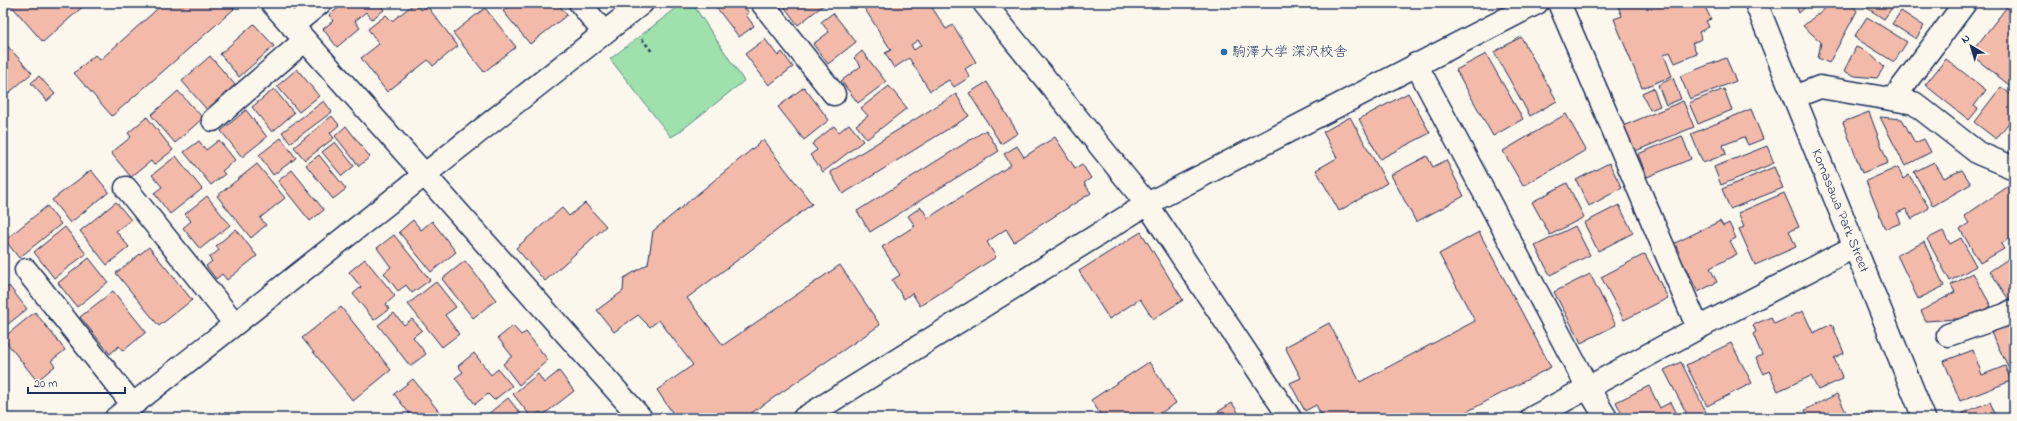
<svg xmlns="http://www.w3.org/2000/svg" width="2017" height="421" viewBox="0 0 2017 421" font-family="'Indie Flower','Klee One',sans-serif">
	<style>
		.green { fill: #9ee1ad; stroke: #5c8886 }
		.building { fill: #f3baa9; stroke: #1b2f5e; fill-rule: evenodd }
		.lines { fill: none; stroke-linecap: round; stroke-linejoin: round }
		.minor-casing { stroke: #1b2f5e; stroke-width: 25 }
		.path { stroke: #1b2f5e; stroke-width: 2.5; stroke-dasharray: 3 3; stroke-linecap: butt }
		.minor { stroke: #fbf7ec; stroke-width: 22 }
		.poi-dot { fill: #1f6fb2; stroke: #fbf7ec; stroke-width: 1.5 }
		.labels { text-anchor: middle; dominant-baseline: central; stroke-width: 3; stroke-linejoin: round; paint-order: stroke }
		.poi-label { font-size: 14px; fill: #1b2f5e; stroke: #fbf7ec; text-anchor: start }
		.street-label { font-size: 14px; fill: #1b2f5e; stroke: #fbf7ec }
	</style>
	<rect width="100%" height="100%" fill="#fbf7ec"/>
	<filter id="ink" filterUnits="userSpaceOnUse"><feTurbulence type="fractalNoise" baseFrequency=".025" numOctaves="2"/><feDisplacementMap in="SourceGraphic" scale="8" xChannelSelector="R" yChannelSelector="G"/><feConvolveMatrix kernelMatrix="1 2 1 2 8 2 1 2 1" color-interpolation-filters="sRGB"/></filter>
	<g filter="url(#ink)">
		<path class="green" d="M683,3h9l52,78 -66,52 -7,4 -61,-78z"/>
		<path class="building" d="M9,3h78l-44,39z
			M164,3h64l6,6 -122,107 -38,-43 21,-18 5,5z
			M345,3h34l5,7 -12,9 -6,-7 -11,9 5,7 -23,19 -14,-18 10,-8 -4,-6z
			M415,3l6,7 6,-4 31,40 -25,20 -5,-6 -41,32 -26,-34 18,-14 -11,-15 18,-14 6,6z
			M514,3h43l10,12 -37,29 -27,-33z
			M720,3h21l8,10 -3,2 8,11 -15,11 -23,-30z
			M786,3h39v1l-27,21 -15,-20z
			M861,3h68l17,26 7,-4 23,37 -11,7 5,8 -16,10 -5,-7 -19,11 -21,-33 -15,10 -9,-15 6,-3zM918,40l3,5 -7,5 -3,-5z
			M1626,3h77l8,16 -5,2 3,6 -10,5 3,7 -10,4 5,11 -22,9 -5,-11 -6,3 8,21 -30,12 -28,-69 8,-3 -4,-10z
			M1795,3h15l-11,10z
			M1831,3h20l6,8 -28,52 -11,-5 3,-16 -18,-16z
			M1866,3h25l3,2 -10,14 -20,-13z
			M2010,3h4v86l-44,-35z
			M485,8l31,39 -32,25 -31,-39z
			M1901,11l23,15 -8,13 -24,-15z
			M833,13l23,29 -28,22 -15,-20 16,-12 -8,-10z
			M1867,17l40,25 -13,20 -40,-25z
			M254,24l20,22 -35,31 -19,-23z
			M1521,37l36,64 -27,15 -36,-64z
			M765,39l13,17 4,-4 11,15 -24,18 -24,-31z
			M3,41l29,32 -29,25z
			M1856,47l12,5 16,15 -7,11 -22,-2 -11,-5z
			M862,51l24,31 -28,21 -17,-22 20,-15 -7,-8z
			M1486,54l37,65 -30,17 -37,-66z
			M210,56l26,30 -28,25 -26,-30z
			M1726,58l10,23 -46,18 -10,-23z
			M1946,59l40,31 -12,16 4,3 -9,11 -44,-35z
			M297,69l22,27 -20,16 -22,-26z
			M39,76l16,18 -8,7 -16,-18z
			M1673,78l8,21 -15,6 -8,-20z
			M987,82l31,51 -17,11 -32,-51z
			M889,86l18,22 -40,31 -11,-14 12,-9 -7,-8z
			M804,87l25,33 -25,20 -26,-33z
			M2001,87l13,10v19l-18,23 -22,-17z
			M1653,88l7,18 -10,4 -8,-17z
			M274,89l20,24 -22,19 -20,-25z
			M1724,89l8,21 -34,14 -9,-21z
			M178,91l25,27 -28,25 -24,-28z
			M1408,93l22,40 -50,26 -21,-40z
			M956,94l13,22 -126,78 -13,-22z
			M324,101l8,11 -42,31 -8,-11z
			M1683,101l11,26 -61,25 -10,-26z
			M1751,109l12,30 -15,6 -4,-8 -21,8 3,9 -23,9 -12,-29z
			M246,110l21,27 -25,20 -21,-26z
			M1869,112l19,51 -26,10 -19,-51z
			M1566,114l20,36 -63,36 -20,-35z
			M332,116l7,9 -9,8 4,5 -29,22 -11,-13z
			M147,117l26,33 -19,15 -3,-4 -20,16 -20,-24 20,-16 -3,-4z
			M1350,117l37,66 -48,28 -23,-41 21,-12 -14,-26z
			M1880,117l22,2 13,24 9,-4 7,13 -26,14z
			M849,124l14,17 -40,31 -13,-17 7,-5 -5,-6 22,-18 5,6z
			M346,126l24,31 -11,9 -24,-30z
			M986,130l13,21 -129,81 -13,-21z
			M1682,136l9,23 -44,18 -9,-23z
			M1055,137l20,31 7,-4 9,14 -7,5 7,10 -77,49 -8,-13 -19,13 9,15 -76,49 -8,-13 -8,6 -12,-19 8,-5 -18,-28 33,-21 -7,-10 13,-9 7,11 83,-53 -7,-11 13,-8 7,11z
			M281,138l15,20 -23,17 -14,-20z
			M219,140l16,20 -13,11 3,3 -14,11 -27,-33 15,-11 7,9z
			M763,140l49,64 -125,94 36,47 117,-80 40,60 -136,93h-68l-19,-28 36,-25 -34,-45 -9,7 -12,-12 -24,17 -17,-22 26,-19 1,-13 24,-14 5,-33z
			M335,142l19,24 -12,10 -20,-24z
			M1767,146l7,17 -53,22 -7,-18z
			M319,155l27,34 -13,10 -27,-34z
			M176,156l26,33 -32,25 -16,-21 8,-6 -10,-12z
			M1427,156l6,11 13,-7 18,36 -48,26 -25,-47z
			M1934,162l10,16 18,-8 9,14 -38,22 -19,-34z
			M1609,163l13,25 -33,18 -13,-26z
			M257,164l28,34 -25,20 6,7 -15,13 -34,-42z
			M1774,167l9,21 -53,21 -8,-20z
			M1898,167l5,12 6,-4 20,33 -17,11 -6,-10 -9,4 4,10 -16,6 -19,-48z
			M91,170l18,22 -39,31 -18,-23z
			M292,170l32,40 -14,11 -32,-40z
			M1567,183l17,34 -34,18 -18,-33z
			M2009,186l5,7v42l-13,9 3,5 -24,14 -20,-34 9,-6 -5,-7z
			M1784,193l15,34 -10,4 7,16 -41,18 -16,-36 5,-2 -6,-14z
			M207,196l23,29 -30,24 -17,-21 8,-7 -6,-7z
			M116,202l15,18 -15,11 13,16 -22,18 -27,-34z
			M585,203l21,23 -61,55 -29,-33 46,-40 7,8z
			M1619,205l14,28 -35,18 -14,-28z
			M47,206l14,18 -42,34 -14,-18z
			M413,220l8,10 11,-9 24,31 -25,20 -32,-40z
			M1720,221l3,5 6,-3 7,15 -6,3 7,13 -27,14 7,14 -19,10 -25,-48z
			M1575,226l15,29 -40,20 -15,-29z
			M65,227l21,27 -32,24 -20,-26z
			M236,229l21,27 -30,24 -5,-6 -6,5 -10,-13 6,-5 -3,-3 10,-8 -3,-4z
			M1943,231l7,13 11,-6 15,28 -26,15 -23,-42z
			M1141,232l42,68 -30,19 -13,-20 -31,20 -30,-48z
			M1479,232l72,135 -96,51h-132l-7,-13 -11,6 -15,-28 11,-5 -16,-31 44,-24 31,59 115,-61 -36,-67z
			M394,235l36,45 -18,13 -6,-8 -8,6 -14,-18 7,-6 -14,-19z
			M1924,242l20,44 -26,13 -21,-44z
			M149,247l43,53 -33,26 -43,-53z
			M1645,254l23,44 -44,22 -23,-43z
			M2014,255v41l-5,4 -19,-29z
			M89,258l19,24 -31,25 -19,-24z
			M365,259l30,37 -9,8 3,5 -15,11 -21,-26 8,-7 -12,-15z
			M465,261l31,39 -23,18 -31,-39z
			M1973,273l18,33 -21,12 -44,3 -5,-10 34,-19 -4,-7z
			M1590,274l26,51 -35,18 -27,-51z
			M436,282l20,25 -11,8 14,19 -17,13 -34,-43z
			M9,286l18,23 -24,19v-37z
			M113,291l33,41 -23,19 -4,-5 -9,8 -30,-37z
			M341,307l50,63 -38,31 -51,-63z
			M1803,311l10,22 19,-9 12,29 -10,5 9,21 -25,11 -7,-14 -33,15 -9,-20 -5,3 -8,-16 6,-3 -9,-21 3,-2 -3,-7 18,-8 3,7z
			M35,312l30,38 -14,11 4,5 -18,15 -34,-43z
			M394,313l10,12 8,-6 10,11 -9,7 13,17 -16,12 -32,-41z
			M2012,322l2,3v53l-23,-45z
			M513,326l8,9 5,-3 22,28 -29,25 -16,-21 9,-8 -14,-18z
			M1731,343l21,40 -45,23 -21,-41z
			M1973,350l9,25 23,-9 6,15 -51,20 -16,-40z
			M474,353l17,22 7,-6 14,17 -18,14 -6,-6 -13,10 -20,-26 8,-6 -5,-6z
			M1149,362l27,41 -23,15h-50l-12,-18z
			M1681,362l28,56h-20l-25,-48z
			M559,371l15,20 -31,24 -3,-3 -8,6 -19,-24 25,-20 6,9z
			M413,379l31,39h-31l-19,-24z
			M1649,386l11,22 11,-6 8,16h-55l-8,-16z
			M1837,394l12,24h-40l-4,-8z
			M508,398l16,20h-41z
			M1990,402l7,16h-33l-2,-5z
			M1232,403l10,15h-34z
			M1870,411l4,7h-18z"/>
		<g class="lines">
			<g class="minor-casing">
				<path id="minor" d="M272,3l369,415
					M580,3l24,30
					M762,3l72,91
					M984,3l163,201 143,214
					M1559,3l139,325
					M1756,3l168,415
					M292,26l28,-23
					M1416,64l172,324 18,30
					M1794,97l26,-10 94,16 64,50 36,15
					M1894,98l71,-95
					M213,120l92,-80
					M126,188l109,136
					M26,270l107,135
					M1948,335l57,-20 9,-5
					M116,418l526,-415
					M804,418l343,-214 390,-201
					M1532,418l166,-90 156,-81"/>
			</g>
			<path class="path" d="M642,39l11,14"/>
			<use href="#minor" class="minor"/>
		</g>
	</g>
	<circle class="poi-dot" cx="1224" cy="52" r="4"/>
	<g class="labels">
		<g class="poi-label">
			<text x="1232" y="52">駒澤大学 深沢校舎</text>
		</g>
		<g class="street-label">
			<text transform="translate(1840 211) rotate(68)">Komasawa Park Street</text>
		</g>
	</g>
	<rect width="2017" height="421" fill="none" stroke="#fbf7ec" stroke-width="16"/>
	<rect x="8" y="8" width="2001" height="405" fill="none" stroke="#1b2f5e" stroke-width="1.5" filter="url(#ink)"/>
	<g transform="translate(1971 46) rotate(322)" stroke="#fbf7ec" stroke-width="3" paint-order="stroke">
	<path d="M0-3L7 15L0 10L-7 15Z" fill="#1b2f5e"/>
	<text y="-6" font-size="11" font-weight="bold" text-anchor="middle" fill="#1b2f5e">N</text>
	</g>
	<path d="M28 387v6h97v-6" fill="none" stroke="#1b2f5e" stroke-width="2"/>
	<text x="34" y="387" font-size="12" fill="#1b2f5e" stroke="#fbf7ec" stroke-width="3" paint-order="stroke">20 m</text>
</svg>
